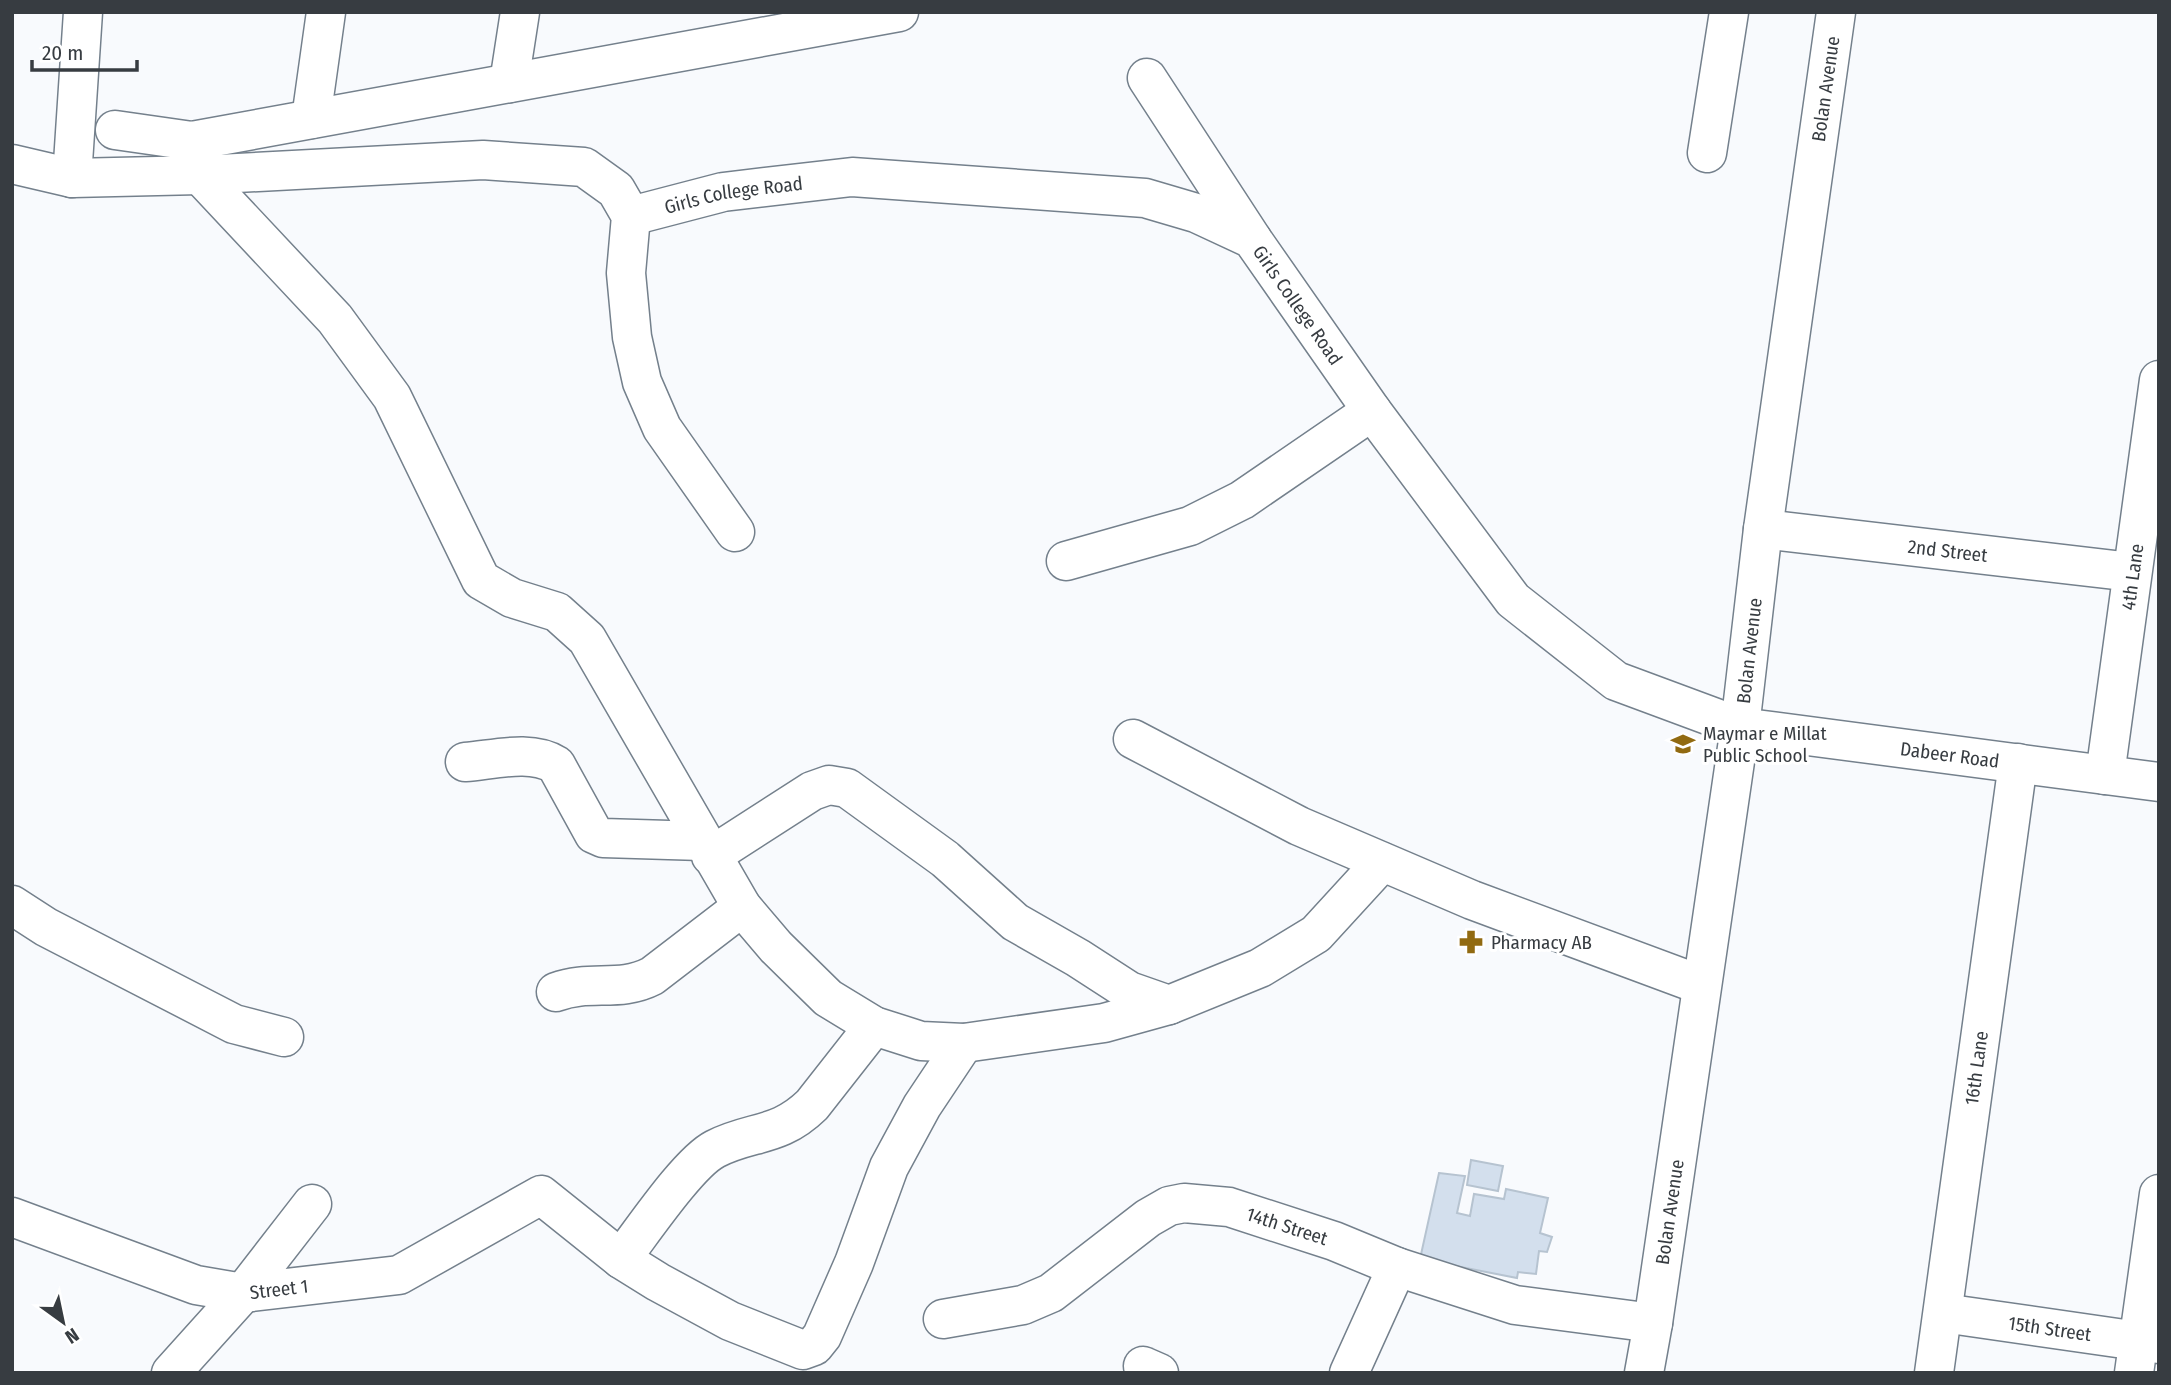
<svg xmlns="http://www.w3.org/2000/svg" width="2171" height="1385" viewBox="0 0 2171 1385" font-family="'Fira Sans Condensed',sans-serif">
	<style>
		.building { fill: #d3dfed; stroke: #b6c3d0; stroke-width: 2 }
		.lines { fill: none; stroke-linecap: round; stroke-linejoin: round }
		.minor-casing { stroke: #74808c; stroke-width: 41 }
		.minor { stroke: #fff; stroke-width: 38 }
		.labels { text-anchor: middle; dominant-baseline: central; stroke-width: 6; stroke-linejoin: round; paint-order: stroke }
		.street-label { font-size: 19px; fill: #373c41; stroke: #fff }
		.poi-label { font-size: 19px; fill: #373c41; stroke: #fff; text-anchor: start }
	</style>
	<rect width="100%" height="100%" fill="#f8fafd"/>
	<path class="building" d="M1471,1160l32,6 -5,25 -31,-6z
		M1439,1173l26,3 -8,37 13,3 4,-22 30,5 2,-10 42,9 -8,35 12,4 -5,15 -8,-1 -3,23 -18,-2 -1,6 -97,-19z"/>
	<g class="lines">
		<g class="minor-casing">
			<g id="minor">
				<path d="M1147,78l105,161"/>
				<path d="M509,83l11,-71"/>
				<path d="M311,119l15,-107"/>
				<path d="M115,130l77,11 707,-129"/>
				<path d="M1707,153l22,-141"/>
				<path d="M12,164l60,14 128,-3 283,-15 101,7 32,23 15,26 -5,57 6,64 10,45 20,46 73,104"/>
				<path d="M200,175l135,144 57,78 89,183 31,18 45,14 30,27 155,268 34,40 52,51 46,28 47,15 43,2 140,-20 65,-18"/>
				<path d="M72,178l11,-166"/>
				<path id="s1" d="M631,216l92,-24 129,-15 293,21 51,15 56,26 120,172 141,189 103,81 124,46 419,55"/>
				<path id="s2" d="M1763,529l369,43"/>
				<path d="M1066,561l124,-35 52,-26 130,-89"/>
				<path d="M1133,739l166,87 173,74 229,85"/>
				<path d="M465,762c28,-2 66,-13 91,3l38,69 9,4 99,3"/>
				<path id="s3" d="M2105,775l54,-395"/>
				<path d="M711,856l101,-65 17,-6 18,3 98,71 70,63 63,36 51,33 40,14 91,-37 56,-34 66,-72"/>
				<path d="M12,905l34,22 188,97 50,13"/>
				<path d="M556,992c35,-13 63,1 96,-16l90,-69"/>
				<path id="s4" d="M12,1217l184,68 47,8 156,-18 142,-80 80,64 37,23 72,39 73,29 11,-4 8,-10 32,-73 35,-96 33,-61 42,-63"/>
				<path d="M621,1259c21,-27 67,-96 94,-110 37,-19 63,-11 97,-44l62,-79"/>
				<path id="s5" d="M1943,1313l216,31"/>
				<path id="s6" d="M943,1319l80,-14 28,-12 97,-75 21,-12 15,-3 45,4 105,34 63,26 118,38 138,18"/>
				<path d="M1143,1366l16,7"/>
				<path d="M171,1373l72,-80 69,-89"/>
				<path d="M1349,1373l48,-106"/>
				<path id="s7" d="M1644,1373l9,-50 87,-596 23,-198 73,-517"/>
				<path id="s8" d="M1934,1373l84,-610"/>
				<path d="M2134,1373l25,-179"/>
			</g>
		</g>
		<use href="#minor" class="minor"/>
	</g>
	<defs>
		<g id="school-bare" transform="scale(1.89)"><path d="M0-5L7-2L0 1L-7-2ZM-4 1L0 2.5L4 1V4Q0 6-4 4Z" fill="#916a11" stroke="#fff" stroke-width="2.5" paint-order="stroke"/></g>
		<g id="pharmacy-bare" transform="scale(1.89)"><path d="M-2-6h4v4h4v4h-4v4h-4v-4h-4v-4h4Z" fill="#916a11" stroke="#fff" stroke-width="2.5" paint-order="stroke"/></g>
	</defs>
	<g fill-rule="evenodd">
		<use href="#school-bare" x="1683" y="744"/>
		<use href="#pharmacy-bare" x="1471" y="942"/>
	</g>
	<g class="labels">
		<g class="street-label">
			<text stroke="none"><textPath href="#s7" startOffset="1297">Bolan Avenue</textPath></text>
			<text stroke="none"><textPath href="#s1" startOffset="105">Girls College Road</textPath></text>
			<text stroke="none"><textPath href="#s1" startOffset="714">Girls College Road</textPath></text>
			<text stroke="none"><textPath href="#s2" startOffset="186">2nd Street</textPath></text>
			<text stroke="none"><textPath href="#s3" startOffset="200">4th Lane</textPath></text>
			<text stroke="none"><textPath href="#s7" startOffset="730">Bolan Avenue</textPath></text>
			<text stroke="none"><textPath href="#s1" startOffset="1554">Dabeer Road</textPath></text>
			<text stroke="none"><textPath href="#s8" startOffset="308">16th Lane</textPath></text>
			<text stroke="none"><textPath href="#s7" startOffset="163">Bolan Avenue</textPath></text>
			<text stroke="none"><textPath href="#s6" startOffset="380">14th Street</textPath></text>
			<text stroke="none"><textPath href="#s4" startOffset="280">Street 1</textPath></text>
			<text stroke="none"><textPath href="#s5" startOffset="108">15th Street</textPath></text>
		</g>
		<g class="poi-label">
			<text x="1703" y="733">Maymar e Millat<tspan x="1703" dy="22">Public School</tspan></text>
			<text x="1491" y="942">Pharmacy AB</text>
		</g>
	</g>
	<rect width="2171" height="1385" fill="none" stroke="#373c41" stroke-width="28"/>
	<g transform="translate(63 1322) rotate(147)" stroke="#ffffff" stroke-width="5" paint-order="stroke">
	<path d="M0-5L12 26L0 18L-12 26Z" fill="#373c41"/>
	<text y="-10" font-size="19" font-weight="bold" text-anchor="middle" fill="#373c41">N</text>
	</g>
	<path d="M32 60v10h105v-10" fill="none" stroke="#373c41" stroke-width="3.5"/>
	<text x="42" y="60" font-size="21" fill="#373c41" stroke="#ffffff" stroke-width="5" paint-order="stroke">20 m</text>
</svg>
